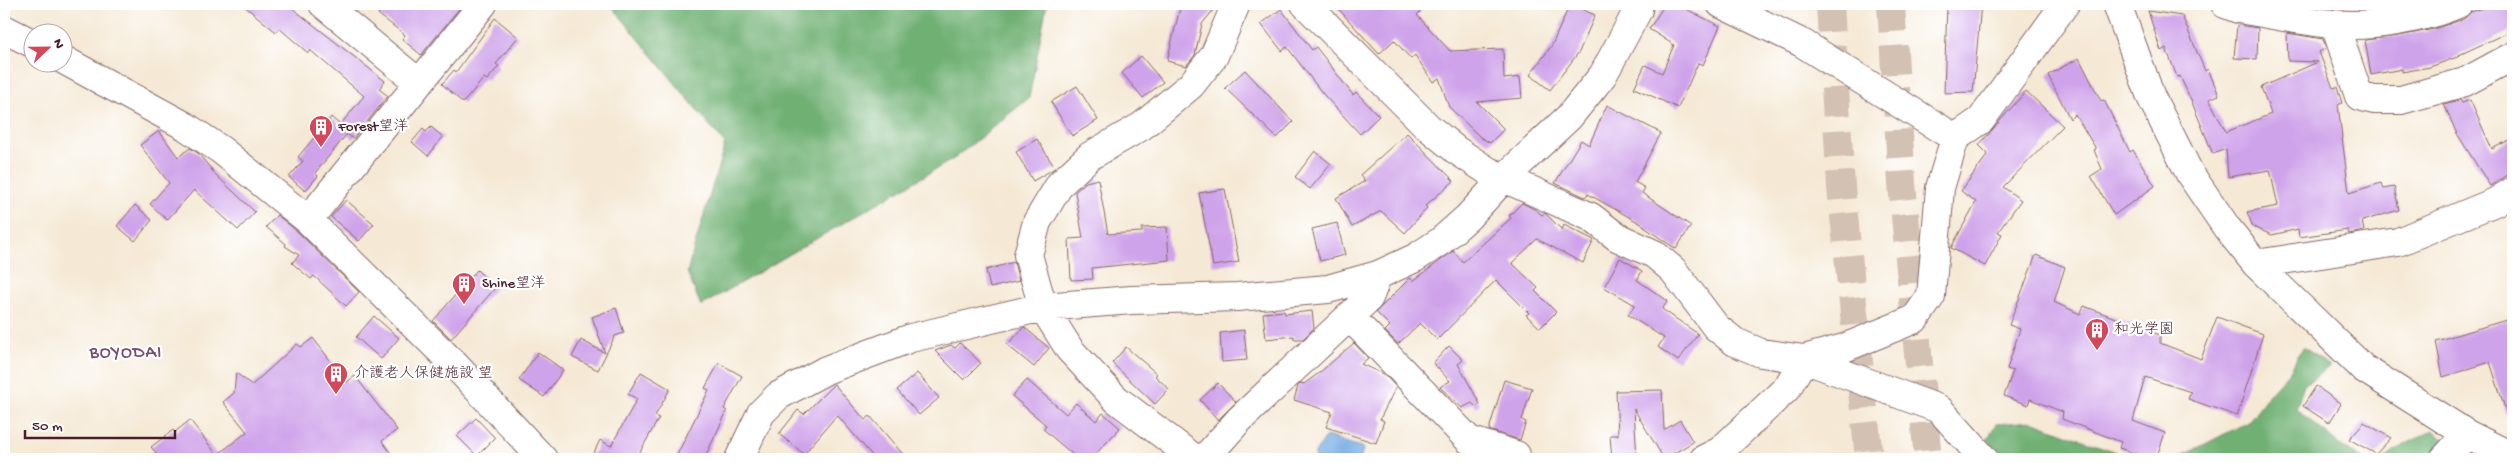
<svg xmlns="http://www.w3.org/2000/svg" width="2517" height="463" viewBox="0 0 2517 463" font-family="'Gochi Hand','Klee One',sans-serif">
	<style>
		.forest { fill: #6fb073; stroke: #5c684f }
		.water { fill: #75abe3; stroke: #606587 }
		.building { fill: #cfa3ea }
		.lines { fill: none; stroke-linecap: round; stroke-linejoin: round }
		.highway-tunnel { stroke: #d3c1b3; stroke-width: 28; stroke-dasharray: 28 14; stroke-linecap: butt }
		.minor-casing { stroke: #866666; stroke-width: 30 }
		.minor { stroke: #fff; stroke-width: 28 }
		.labels { text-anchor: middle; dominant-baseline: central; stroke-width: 4.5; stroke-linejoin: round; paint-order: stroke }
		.poi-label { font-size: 15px; fill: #4a1f2b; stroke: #fff; text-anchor: start }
		.quarter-label { font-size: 18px; letter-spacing: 1px; fill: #794d6e; stroke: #fff }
	</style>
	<rect width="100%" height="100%" fill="#fff"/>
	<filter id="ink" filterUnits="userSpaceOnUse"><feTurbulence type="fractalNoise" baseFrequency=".02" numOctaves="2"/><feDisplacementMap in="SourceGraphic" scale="10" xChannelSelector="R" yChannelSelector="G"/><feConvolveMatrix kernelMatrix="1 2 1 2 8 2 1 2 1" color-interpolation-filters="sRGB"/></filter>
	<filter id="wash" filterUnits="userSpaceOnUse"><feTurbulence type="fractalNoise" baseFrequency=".0096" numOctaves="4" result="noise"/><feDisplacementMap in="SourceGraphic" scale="20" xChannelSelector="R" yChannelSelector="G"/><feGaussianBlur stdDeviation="1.12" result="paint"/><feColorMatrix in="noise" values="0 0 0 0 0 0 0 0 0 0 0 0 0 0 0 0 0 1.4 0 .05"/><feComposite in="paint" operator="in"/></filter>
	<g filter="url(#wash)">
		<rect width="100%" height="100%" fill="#f5e9d5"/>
		<path class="forest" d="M610,4h437l-18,94 -74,60 -254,148 -14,-34 38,-128z
			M2303,347l27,19 -26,19 -8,24 49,40 18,10h-187l72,-37 22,-29 19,-21z
			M2032,421l102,38h-130l-17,-20 10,-15z
			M2433,430l14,12 -18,17h-45l22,-15z"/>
		<path class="water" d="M1326,436l38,12 -4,11h-45v-6z"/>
		<g id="blocks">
			<path class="building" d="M242,4h45l98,77 -6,8 9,7 -35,43 -6,-5 -32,39 3,3 -13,15 -16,-14 14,-16 -5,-4 33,-40 9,8 24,-29 -54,-46 -2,3 -29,-25 -3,4z
				M386,4h77l-42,51 -19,-16 3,-4 -27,-21z
				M1181,4h37l-16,20 -7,31 -9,11 -19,-5z
				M1334,4h94l-11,11 33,36 53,-2 1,30 16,-2 2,21 -45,4 27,27 -14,14 -10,-6 -31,-30 -10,-29 -6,4 -18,-27 -4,4 -17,-19 -15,14z
				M1570,4l25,11 -16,37 -29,38 -20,-15 22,-30z
				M1665,4h11l44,22 -17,39 -5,-2 -20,45 -44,-20 11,-23 17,8 12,-28 -25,-16z
				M1947,4h34l-8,88 -29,1z
				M2495,4h18v26l-54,25 1,1 -30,11 -28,5v-3l-31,6 -6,-35 34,-4 35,-7 30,-10 7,-7z
				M1281,9l31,41 4,-3 37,48 3,-3 23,24 -19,18 -37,-40 -36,-47 -5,4 -21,-27z
				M2148,11l34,5 23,55 3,-2 11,26 -10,4 17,33 45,-18 -10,-27 57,-25 -30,-1 -1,-28 36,6 3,9 -7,4 14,36 4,-1 5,16 -4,2 11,88 32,-10 2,6 11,-2 5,23 -37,11 2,10 -15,3 -1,-4 -49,7 -1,-8 -26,6 -19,-8 -6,-15 31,-6 -8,-36 -42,7 -2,-28 -13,5 -20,-49 -13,-29 -3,1 -11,-29 -5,3z
				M495,18l23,19 -22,27 3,2 -12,14 -3,-2 -21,25 -21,-19 12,-14 2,2z
				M2237,25l21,3 -1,31 -23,-1z
				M1141,56l22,26 -20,16 -21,-25z
				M2079,58l22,43 3,-1 26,52 3,-2 22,36 -41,29 -23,-39 11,-7 -8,-19 2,-1 -21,-35 -5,5 -22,-44z
				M1245,70l48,52 -16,16 -52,-50z
				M1077,86l21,34 -26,16 -21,-34z
				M2026,91l37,35 -60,61 18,13 -23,32 4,2 -17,32 -34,-18 25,-46 -15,-11 27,-37 -9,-9z
				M2460,100l2,3 8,-3 22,49 21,-11v33l-23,15 -34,-54 -12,-28z
				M1607,105l54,28 -26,49 10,6 -3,5 49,33 -15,23 -32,-22 1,-1 -57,-32 -3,3 -30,-14 26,-43 8,5z
				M431,127l12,10 -15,19 -16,-14 11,-13 3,3z
				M159,131l19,26 12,-9 8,5 18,22 39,37 -17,18 -44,-40 -27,30 -17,-16 19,-21 -29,-38z
				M1407,133l47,48 -29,25 2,2 -22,25 -24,-22 -29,16 -16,-29 29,-17 -5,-6z
				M1037,139l18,29 -22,13 -17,-29z
				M1315,151l16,13 -21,25 -15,-12z
				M1098,179l10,55 34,-2v-4l25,-1 2,33 -77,8 1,11 -22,1 -2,-41 14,-1 -8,-46 11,-10z
				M1225,189l14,73 -26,4 -14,-73z
				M346,200l28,24 -15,17 -28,-24z
				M1522,203l14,7 6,5 3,-2 17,17 2,-5 30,15 -11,23 -46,-24 -25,24 26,25 -3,3 21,21 -16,16 -14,-13 3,-2 -33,-33 -59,60 -17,-17 -22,21 -13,-13 5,-5 -14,-14 34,-34 3,3 40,-30 10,11 48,-44 -2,-2z
				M135,205l17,15 -17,21 -18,-15z
				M277,215l21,17 61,60 -13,14 -32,-30 -3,3 -19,-16 7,-8 -14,-9 1,-2 -20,-17z
				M1337,223l8,32 -25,6 -8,-32z
				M2036,255l29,12 -11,35 26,12 4,-8 76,29v8l41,16 16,-42 46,17 -26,82 -49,-17 3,-7 -46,-15 -12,44 32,12 -8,23 -3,-1 -3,4 -32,-11 2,-6 -59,-23 1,-7 -33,-13 -2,6 -24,-9 9,-25 -6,-2 13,-40 -11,-4z
				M1620,258l22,13 -5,9 31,21 -6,8 36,25 -20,27 -20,-14 6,-9 -36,-23 7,-10 -31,-18z
				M1014,262l5,19 -29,7 -4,-18z
				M477,270l19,17 -45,52 -18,-18z
				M616,308l8,25 -9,3 -17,34 -26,-13 9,-17 24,13 -13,-36z
				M1284,311l1,3 27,-3 2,17 -11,11h-9v-3l-28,3 -3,-26z
				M374,316l25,22 -18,21 -25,-22z
				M2513,318v106h-3l-20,-62 -47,15 -7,-36z
				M1024,327l25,21 -15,19 -27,-22z
				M1244,330l3,30 -25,2 -2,-29z
				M313,338l34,44 8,-6 42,54 -15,11 11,15 -29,3h-203l-10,-12 22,-17 2,2 15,-12 27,35 30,-23 -24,-30 11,-9 2,-20 16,12 45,-41 4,3z
				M960,343l21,20 -17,17 -29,-29 16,-6 4,3z
				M1354,343l14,15 -7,6 24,11 11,12 -16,32 4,2 -8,22 -50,-16 6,-15 -38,-12 4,-14 3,-3 3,1 15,-11z
				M1449,346l14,14 -5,4 22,40 -4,3 -4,-4 -10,5 -22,-21 10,-6 -17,-18z
				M1126,347l31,27 -2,2 14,13 -14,15 -43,-41z
				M538,352l25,18 -19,27 -25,-17z
				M719,363l23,13 -18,33 3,2 -23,48h-29l34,-69 -4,-2z
				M641,372l29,17 -15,27 4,2 -23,41h-45l9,-19 11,6 26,-47 -9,-5z
				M917,373l22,25 -20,17 -22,-25z
				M1027,380l39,34 10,-11 20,18 7,-8 17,15 -29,31h-13l-35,-30 3,-4 -34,-29z
				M1504,380l28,8 -10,32 4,2 -6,18 -31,-10z
				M1218,383l18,19 -18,18 -18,-20z
				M834,384l31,36 5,-4 37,43h-32l-38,-44 -33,39 -25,-20 19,-24 6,4z
				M2316,386l25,18 -12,19 -26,-17z
				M1662,390l2,40 16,-10 13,22 -29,17 -30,-50 3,50h-25l-2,-24h8l-2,-44z
				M476,418l19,20 -18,18 -20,-20z
				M2364,422l27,16 -15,16 -27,-15z"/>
		</g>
	</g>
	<g filter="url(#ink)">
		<use href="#blocks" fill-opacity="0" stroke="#866666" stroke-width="1"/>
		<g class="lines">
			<path class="highway-tunnel" d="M1830,4l11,183 28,272
				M1891,4l11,180 26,275"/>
			<g class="minor-casing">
				<path id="minor" d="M323,4l96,79
					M1305,4l123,123 28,23 32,21 103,46 26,20 37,17 19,16 43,57 19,15 26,11 43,6 135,50 45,50
					M1721,4l81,39 153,95
					M2117,4l34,93 39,77 37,54 29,36 107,104 104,66 46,23
					M2225,4l13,5c32,5 64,12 95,15 37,4 91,-5 125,-20
					M2335,25l24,71 15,4h27l64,-18 48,-26
					M4,29l28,14
					M62,59l123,67 36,24 87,70 148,146 87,93
					M308,220l175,-216
					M2256,264l142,-22 97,-40 18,-11
					M1350,317l119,123 47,15
					M739,459l22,-46 17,-17 48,-26 85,-32 132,-31 89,-7 105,-3 91,-8 50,-14 37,-17 26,-17 27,-24 36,-39 65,-61 34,-42 35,-65 1,-6
					M1195,459l-79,-60 -46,-49 -27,-43 -15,-52 9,-33 23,-38 30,-28 52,-30 49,-41 23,-29 22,-52
					M1204,459l35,-39 130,-122 9,-23
					M1704,459l16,-8 67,-63 17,-29 40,-11 71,-29 16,-23 9,-108 15,-50 26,-18 84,-116
					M2444,459l23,-25"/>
			</g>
			<use href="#minor" class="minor"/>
		</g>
	</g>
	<defs>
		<g id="building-pin" transform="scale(1.25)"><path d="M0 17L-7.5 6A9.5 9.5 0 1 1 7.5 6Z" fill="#d1495b" stroke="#fff"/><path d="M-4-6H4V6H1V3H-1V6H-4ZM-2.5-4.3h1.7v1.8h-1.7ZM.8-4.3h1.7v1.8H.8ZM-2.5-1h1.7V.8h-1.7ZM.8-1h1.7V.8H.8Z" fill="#fff"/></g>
	</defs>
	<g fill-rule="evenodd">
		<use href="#building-pin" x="321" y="127"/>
		<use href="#building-pin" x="464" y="284"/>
		<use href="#building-pin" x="2097" y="330"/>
		<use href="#building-pin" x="336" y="374"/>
	</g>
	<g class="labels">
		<g class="poi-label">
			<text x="338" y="127">Forest望洋</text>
			<text x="482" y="284">Shine望洋</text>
			<text x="2114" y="330">和光学園</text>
			<text x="354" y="374">介護老人保健施設 望</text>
		</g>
		<g class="quarter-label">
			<text x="126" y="353">BOYODAI</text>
		</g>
	</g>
	<rect width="2517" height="463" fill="none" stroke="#fff" stroke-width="20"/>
	<g transform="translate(48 48) rotate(68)"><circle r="24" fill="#ffffff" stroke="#b7a5aa"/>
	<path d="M0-4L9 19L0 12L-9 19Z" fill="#d1495b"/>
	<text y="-8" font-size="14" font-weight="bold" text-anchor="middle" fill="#4a1f2b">N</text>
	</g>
	<path d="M25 430v8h150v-8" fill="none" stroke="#4a1f2b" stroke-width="2.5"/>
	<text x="32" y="430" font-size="15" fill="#4a1f2b" stroke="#ffffff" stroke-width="4" paint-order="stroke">50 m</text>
</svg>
